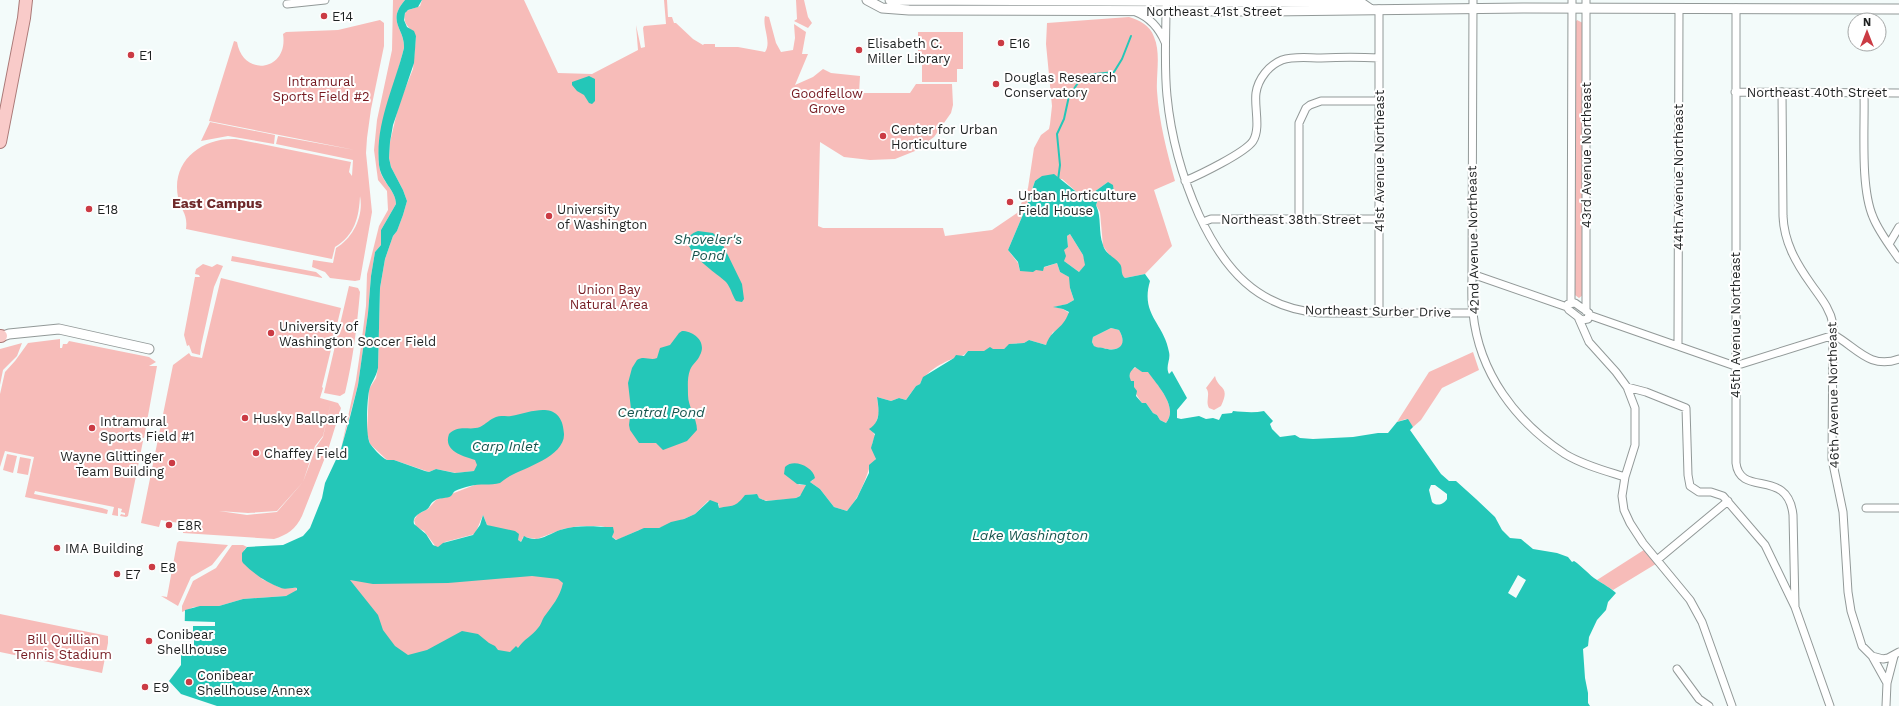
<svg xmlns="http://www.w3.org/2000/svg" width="1899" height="706" viewBox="0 0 1899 706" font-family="'Work Sans',sans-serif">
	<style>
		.green { fill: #f7bcb9 }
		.water { fill: #24c7b8; fill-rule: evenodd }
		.pier { fill: #f3fbfa }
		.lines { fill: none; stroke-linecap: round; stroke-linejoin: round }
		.stream { stroke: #24c7b8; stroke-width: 2 }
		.minor-casing { stroke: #929998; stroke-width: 9 }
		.tertiary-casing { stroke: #929998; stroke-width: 11 }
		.primary-casing { stroke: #aa7977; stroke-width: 14 }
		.minor { stroke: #fff; stroke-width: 7 }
		.tertiary { stroke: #fff; stroke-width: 9 }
		.primary { stroke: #f9cbc9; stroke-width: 12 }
		.poi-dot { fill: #cb3b44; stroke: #fff; stroke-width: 1.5 }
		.labels { text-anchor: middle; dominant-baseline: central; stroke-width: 4; stroke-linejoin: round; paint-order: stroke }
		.street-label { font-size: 13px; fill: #1f2222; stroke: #fff }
		.poi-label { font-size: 13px; fill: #1f2222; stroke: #fff; text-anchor: start }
		.park-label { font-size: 13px; fill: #751a21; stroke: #fff }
		.neighbourhood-label { font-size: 14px; font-weight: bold; fill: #6f292a; stroke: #fff }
		.water-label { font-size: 14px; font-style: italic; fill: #17554e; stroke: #fff }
	</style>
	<rect width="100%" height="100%" fill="#f3fbfa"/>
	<path class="green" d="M393,0h12c-19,22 0,28 -1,48l-25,93c0,12 -2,24 3,35 5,10 14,17 14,28l-15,26v15l-6,7 -4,24 -3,37 -10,72 -17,64 15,-69 5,-34 5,-40 1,-32 12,-48 9,-16 -1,-19 -9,-11 -4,-30 3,-30 15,-70z
		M422,0h102l34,73 34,1 46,-24 -2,-25 5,23 4,-1 -2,-19 1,-2 22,-2 -2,-24h3l1,17h4l2,6h2l17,16 10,6 1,-1h11v3h23l27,5c7,-10 -3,-25 0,-36l4,1 7,26 5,9 12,-2 2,-12 -1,-14 12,8 -4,22h6l-13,31 18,-8 10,-8 8,4 29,3 -1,17h51l6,-9h36l1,21 -2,8 -17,24 -19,14 -20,8 -25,1 -26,-3 -24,-15 -2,84 5,2h120l2,8 47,-6 25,-17 11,-25 6,-40 7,-13 8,-6 1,-5 2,-18 -6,-62 1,-21 82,-6c10,3 21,8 25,20 7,16 2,37 3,54 2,31 10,61 18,90l-21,9 18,56 -27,28 -20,4 -3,-2 -2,-12 -10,-8 -7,-10 -3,-34 -4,-7 4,-11 5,-1 3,-11 -14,10 -1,4 -3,2 -11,-4 -17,-15 -27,2 -8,24 -19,45 10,13 2,8 16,-1 21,-7 3,9 10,5v11l4,12 -7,4 -13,3 9,2 6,4c-3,8 -7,17 -16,19l-7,13 -17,-5 -5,3 -14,1 -6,5 -20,2h-16c-4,5 -7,5 -13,7 -12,4 -30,14 -35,26l-4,2 -10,14 -7,-2 -8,3 -14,-4 2,16 -6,19 2,4 -3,8 4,14c-1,4 -6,7 -7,11 -5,15 -11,30 -22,42l-13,-4 -14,-18 -10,-7 3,-2c-5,-13 -12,-18 -26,-15l12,20h7c-4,16 -15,14 -28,15 -10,1 -16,2 -23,-6l-8,1 -13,12 -15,1v-4l-11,-3 -13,13 -11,5 -25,9 -20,2 -22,10 -5,-3 1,-3 -4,-6 -8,-2h-22l-16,3 -26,10 -14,-2 -2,5 -4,-2 1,-4 -31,-11 -4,-10 -8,19 -30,8 -5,5h-4l-12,-16 -8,-4 -2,-7 4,-6 10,-5 8,-9 41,-16 -3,-13 -18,2 -20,-4 -7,3 -35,-12h-7l-17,-16 -3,-11 2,-44 7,-11 2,-10 2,-80 5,-29 8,-23 4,-5 6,-16 4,-14 -4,-11 -12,-23 -2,-9 1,-16 9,-38 14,-35 3,-33c-7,-9 -15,-13 -10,-25l14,-5z
		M796,0h8l4,17 4,6 -4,5 -14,-7 3,-2z
		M380,20l4,3v23l-13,63 -4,29 -1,15 6,59 -12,68 -5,1 -25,-3 -5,-6 -13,-5 1,-7 20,3 3,-15c17,-10 28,-32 24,-52 -1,21 -5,39 -25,51l-3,12 -146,-30c2,-16 -5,-17 -8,-32 -7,-36 24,-60 58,-58l115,23 -2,10 3,4 1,-16 -77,-16 2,-8 77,14 -146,-29 25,-80 3,1c6,36 52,29 46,-8l3,-2 52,-2z
		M1577,20l6,3v272l-4,3 -4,-3v-272z
		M918,32h45v37h-6v13h-35v-22l-4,-1z
		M210,122l65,13 -1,9 -46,-8 -27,5z
		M1070,234l13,21 3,10 -7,7 -15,-11v-12l4,-2 -1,-11z
		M232,256l84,16 7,6 -92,-17z
		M203,264l9,3 5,-3 6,2 -9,21 -13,59 -1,9 -8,-2 -3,-8 -2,1 -3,-11 11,-58h5l-1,-2 -4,-1 1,-5z
		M221,278l120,30 -19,79 1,1 -3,10 11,3 -8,35 -8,10 -12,36 -26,29 -29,2 -29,-2 28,4 30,-3 26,-30 13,-35 7,-10 8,-36 7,2 3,5 -13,42 -26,66c-6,13 -15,19 -28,23l-91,-6v-2l-5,-1 1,-7 -18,-3 -2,7 -18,-4 32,-158 16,-12 2,3 11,2z
		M349,286l9,2 2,4c-3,34 -7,68 -15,101l-5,3 -16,-3z
		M1111,328l8,2c10,17 -1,22 -17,18 -4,-1 -5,1 -8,-2l-2,-4 1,-5z
		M60,339v9h2l1,-4h4l2,-3 80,16 7,5 -7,4h8l-13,72 -6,-1 -1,2 6,2 -15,75 -2,1 -6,-1 1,-2 4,1v-2l-4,-1 1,-3 -4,-1v8l-6,-1 2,-8 -79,-16 -1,3 68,14 6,2 -1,4 -82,-17 9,-40 -29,-6 -5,16v-73l5,-22 10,-11 13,-18z
		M22,343l-5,13 -14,14 -3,15v-36z
		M1473,352l6,18 -37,18 -21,32 -8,7 -7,-8 -9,3 32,-50z
		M1136,367l6,5 6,-1c9,14 31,36 18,52l-6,-3 -3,-5 -4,-2 -7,-10h-4c-4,-5 -16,-25 -12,-32 2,-2 4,-2 6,-4z
		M1215,376c3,14 16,9 6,30l-7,4 -5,-2c-4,-7 2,-14 -3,-20z
		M7,454l10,2 -4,17 -10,-3z
		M20,457l11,2 -3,16 -11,-2z
		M179,541l49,4 -16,20 -21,12 -13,29 -17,-10 6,1 10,-54z
		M232,545h11l4,2 -3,3 18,29 19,9h16l-1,4 -10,4 -43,3 -24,7 -25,1 -12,5v-6l11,-25 23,-13z
		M1647,548l12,14 -46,28 -16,-10z
		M554,571l14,16 -44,65 -119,9 -60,-81z
		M0,614l108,22v7l-6,30 -102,-21z"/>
	<path class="water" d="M405,0h17l-4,7 -10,3 -3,3 -1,7 3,7 7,4 2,5 -2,27 -21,62 -3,17 -1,16 2,9 12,23 4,11 -4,14 -6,16 -4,5 -8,23 -5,29 -2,80c-2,10 -7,14 -9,23 -2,10 -4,47 2,54 4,5 10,12 16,15h7l31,11 4,1 7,-3 19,4 19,-2 3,-6 -2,-5c-13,-4 -32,-9 -26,-26 10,-10 20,-3 31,-7 6,-3 10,-8 16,-10 5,-2 10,0 15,-1 23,-5 51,-17 53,18 1,22 -39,34 -54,42 -4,2 -7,5 -10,7 -9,3 -21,0 -30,3 -5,1 -11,3 -15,5 -2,1 -2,3 -4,5 -4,3 -12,1 -17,5 -4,2 -4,7 -8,9 -6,3 -14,6 -12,14l12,10 7,11 5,2 5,-4 30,-8 7,-10 3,-10 4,10 28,6 4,3 -1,6 3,2 3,-6c14,8 24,-2 36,-6 18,-6 36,-3 53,-3l1,5 -2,5 4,3 28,-12h15l12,-6 13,-3 11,-5 15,-14 8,3 1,5c14,-3 16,0 26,-13l12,-1 2,4 7,3 30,-3 4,-2 6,-11 -9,-1 -13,-10 1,-7c9,-9 28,0 30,11l-5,4 10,7 14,18 13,4 10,-13 12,-25v-8l7,-6 -5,-11 4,-14 -6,-5c12,-7 10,-19 8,-32l14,4 8,-3 7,2 10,-14 4,-2 3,-7 31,-19 2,-3 8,1 4,-5h16l6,-4 3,2h11l5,-5 15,-1 5,-3 17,5c6,-17 16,-14 23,-33l-6,-3 -10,-2 14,-3 7,-4 -4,-12 -1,-11 -9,-5 -3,-9 -13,4 -1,4 -7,-1 -3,2 -13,-1 -2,-9 -10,-12 19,-45 8,-24 7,-5 12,-2 25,20 10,4 4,-2 1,-4 14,-10 5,3 1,8 -14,1 -4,11c6,13 2,27 7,40 2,9 12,12 17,19 3,4 0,10 5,14l20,-4 5,7c-10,34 14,42 19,71 2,8 -4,14 0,22l3,-3 15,27 -10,12v8l4,1 18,-3 7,3 7,-1 6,2 3,-6 10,-1 1,-2c11,1 21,2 31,0l9,10 -3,3 2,5 8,8 15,-2 5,3 13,1 40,-2 25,-4h10l9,-11 11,-3 5,8 -3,3 31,44 8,7h7l20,18 19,18 7,13 8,8 11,1 12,10 24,4 11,4 4,5 2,-1c8,5 15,14 23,19 6,4 14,8 19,13l-8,9 -2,8 -9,10 -8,17 -1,9 -5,3 2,29 3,15v10l2,3h-1373l-36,-12 -12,-13 12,-16v-12h3l1,-43 15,-4h19l24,-7 43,-3 11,-6v-2c-5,-1 -11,2 -16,0 -14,-5 -27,-14 -38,-25l-1,-2v-8l5,-6 36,-2 20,-9 7,-8 12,-30 3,-15 16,-34 9,-32 8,-32 10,-72 3,-37 4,-24 6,-7v-15l15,-26c0,-14 -15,-22 -17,-39 -4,-42 15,-77 25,-117 1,-20 -18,-26 1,-48zM1070,234l13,21 2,10 -6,7 -15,-11 2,-5 -2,-6 4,-3 -1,-11zM1111,328l8,2c9,15 0,23 -16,18 -4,-1 -6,0 -9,-2l-2,-4 1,-5zM1135,367l7,5h6c9,13 31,35 18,51l-6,-3 -3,-5 -4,-2 -7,-10h-4l-6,-7 1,-5 -3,-4v-6h-3c-3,-7 -1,-9 4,-14zM1431,485h4l12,9v5c-3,5 -10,8 -15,3l-3,-12zM532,576l26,3 5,4c-3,14 -11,23 -19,34 -2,3 -3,8 -6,11 -6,8 -14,11 -20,20l-2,-2 -6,6 -12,-2 -3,-4 -6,-3 -11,-9 -16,-3 -35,19 -19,5 -13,-9 -12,-16 -5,-15 -28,-35 23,4 75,-1z
		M589,76l6,3v22l-3,3 -3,-1 -5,-8 -7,-4 -5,-6v-3z
		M698,231l15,2 8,8 21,43 2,15 -2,3 -6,-1c-4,-6 -5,-13 -10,-19 -8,-8 -59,-40 -28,-51z
		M682,331c12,0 25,11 18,24 -2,6 -8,9 -10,15 -3,8 -2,17 -2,25 0,12 9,23 9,35l-10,11 -24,9 -7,-7h-17l-9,-13 -1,-5 2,-16 -3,-26 4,-15 5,-8c7,-5 13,1 20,-2l3,-10 10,-3 9,-12z"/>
	<path class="pier" d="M1518,575l8,5 -10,18 -8,-5z
		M184,621l31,1v4h-22v9h22v4h-21v9h21v4l-31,1z"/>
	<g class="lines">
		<path class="stream" d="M1058,180l2,-15 -3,-31 7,-15 5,-23 11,-16 7,-5 27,-3 8,-13 9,-23"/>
		<g class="minor-casing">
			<path id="minor" d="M1473,0l-1,274c0,13 -1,27 1,39 6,60 43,109 92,141 18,11 41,17 60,23
				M287,4l38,-4
				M1166,7c0,29 -2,60 1,89 4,41 15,81 32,119 25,54 58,93 121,98h153
				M1736,8v455c4,35 52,4 57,52l2,92
				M1379,9v304
				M1136,12c15,6 23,16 29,30
				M1735,92l164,1
				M1782,92l1,124c1,26 13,47 28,68 9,13 19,24 22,40l-1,135 11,53 5,80 3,19 11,35 10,10 11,3 5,-1 11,-6
				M1864,93c1,34 -4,94 9,124 6,15 17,29 26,42
				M1185,181c14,-6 60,-28 68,-40 8,-13 1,-34 3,-48 2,-14 13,-28 26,-33 12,-4 26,-2 39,-2 20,-1 39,-1 58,0
				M1299,218v-95l7,-15 4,-3 11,-4h58
				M1203,222l8,-3h168
				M1889,244l10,-17
				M1472,274l95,33 2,3 13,10 6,-1 1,-6 -14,-10 -7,1 -1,3
				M1571,303l1,-303
				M1586,311v-311
				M1589,315l146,51 99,-31c22,12 36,35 65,24
				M1578,317l11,25 27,30 11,15 8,21v37l-10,32 -3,19 2,14 6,13 13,20 47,57 12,22 30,84
				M1678,346l1,-338
				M1627,387l19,5 40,16 2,67 2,11 9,6h12l12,4 42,49 30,62 35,99
				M1866,508h33
				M1657,560l71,-59
				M1872,656l15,27
				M1677,669l22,30 10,7
				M1886,706l1,-23 7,-27"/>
		</g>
		<g class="tertiary-casing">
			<path id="tertiary" d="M867,0l15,8 27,2 357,1 257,-3 376,1
				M890,0l470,2 10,7
				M0,337l9,-3 50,-5 90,20"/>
		</g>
		<g class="primary-casing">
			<path id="primary" d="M0,142l24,-124 2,-18
				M0,336h1"/>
		</g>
		<use href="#minor" class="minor"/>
		<use href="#tertiary" class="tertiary"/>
		<use href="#primary" class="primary"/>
	</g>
	<g class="poi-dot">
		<circle cx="324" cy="16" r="4"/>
		<circle cx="1001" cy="43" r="4"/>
		<circle cx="859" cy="50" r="4"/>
		<circle cx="131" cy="55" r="4"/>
		<circle cx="996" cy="84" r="4"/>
		<circle cx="883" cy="136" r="4"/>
		<circle cx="1010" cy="202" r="4"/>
		<circle cx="89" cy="209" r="4"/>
		<circle cx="549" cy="216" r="4"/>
		<circle cx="271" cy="333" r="4"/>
		<circle cx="245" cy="418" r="4"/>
		<circle cx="92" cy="428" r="4"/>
		<circle cx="256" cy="453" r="4"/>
		<circle cx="172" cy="463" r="4"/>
		<circle cx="169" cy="525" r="4"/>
		<circle cx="57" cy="548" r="4"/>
		<circle cx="152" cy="567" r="4"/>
		<circle cx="117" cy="574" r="4"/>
		<circle cx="149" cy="641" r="4"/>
		<circle cx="189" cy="682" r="4"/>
		<circle cx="145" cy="687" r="4"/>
	</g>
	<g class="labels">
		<g class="street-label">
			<text x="1214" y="11">Northeast 41st Street</text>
			<text x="1817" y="92">Northeast 40th Street</text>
			<text transform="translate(1586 155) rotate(-90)">43rd Avenue Northeast</text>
			<text transform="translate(1379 161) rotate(-90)">41st Avenue Northeast</text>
			<text transform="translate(1678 177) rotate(-90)">44th Avenue Northeast</text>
			<text x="1291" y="219">Northeast 38th Street</text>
			<text transform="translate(1473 240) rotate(-91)">42nd Avenue Northeast</text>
			<text transform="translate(1378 311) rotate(1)">Northeast Surber Drive</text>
			<text transform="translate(1735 325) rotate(-90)">45th Avenue Northeast</text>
			<text transform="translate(1833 395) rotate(-91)">46th Avenue Northeast</text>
		</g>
		<g class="poi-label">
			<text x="332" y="16">E14</text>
			<text x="867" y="43">Elisabeth C.<tspan x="867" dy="15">Miller Library</tspan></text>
			<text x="1009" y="43">E16</text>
			<text x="139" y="55">E1</text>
			<text x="1004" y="77">Douglas Research<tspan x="1004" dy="15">Conservatory</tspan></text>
			<text x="891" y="129">Center for Urban<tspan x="891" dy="15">Horticulture</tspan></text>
			<text x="1018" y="195">Urban Horticulture<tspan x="1018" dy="15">Field House</tspan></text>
			<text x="97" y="209">E18</text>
			<text x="557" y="209">University<tspan x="557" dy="15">of Washington</tspan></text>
			<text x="279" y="326">University of<tspan x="279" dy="15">Washington Soccer Field</tspan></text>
			<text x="253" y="418">Husky Ballpark</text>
			<text x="100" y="421">Intramural<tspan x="100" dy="15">Sports Field #1</tspan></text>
			<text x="264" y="453">Chaffey Field</text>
			<text x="164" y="456" text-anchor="end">Wayne Glittinger<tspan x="164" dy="15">Team Building</tspan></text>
			<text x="177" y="525">E8R</text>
			<text x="65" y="548">IMA Building</text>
			<text x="160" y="567">E8</text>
			<text x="125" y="574">E7</text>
			<text x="157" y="634">Conibear<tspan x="157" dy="15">Shellhouse</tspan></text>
			<text x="197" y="675">Conibear<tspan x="197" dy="15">Shellhouse Annex</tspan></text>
			<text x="153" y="687">E9</text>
		</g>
		<g class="park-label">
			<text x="321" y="81">Intramural<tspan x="321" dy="15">Sports Field #2</tspan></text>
			<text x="827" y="93">Goodfellow<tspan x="827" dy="15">Grove</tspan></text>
			<text x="609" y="289">Union Bay<tspan x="609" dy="15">Natural Area</tspan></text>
			<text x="63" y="639">Bill Quillian<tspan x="63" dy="15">Tennis Stadium</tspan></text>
		</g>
		<g class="neighbourhood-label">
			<text x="217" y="203">East Campus</text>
		</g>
		<g class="water-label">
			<text x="708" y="239">Shoveler's<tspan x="708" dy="16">Pond</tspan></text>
			<text x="661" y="412">Central Pond</text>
			<text x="505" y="446">Carp Inlet</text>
			<text x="1030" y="535">Lake Washington</text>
		</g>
	</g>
	<g transform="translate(1867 32)"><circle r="19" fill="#ffffff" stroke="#a5a7a7"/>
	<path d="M0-3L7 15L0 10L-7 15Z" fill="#cb3b44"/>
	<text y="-6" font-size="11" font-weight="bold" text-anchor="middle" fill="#1f2222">N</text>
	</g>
</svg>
